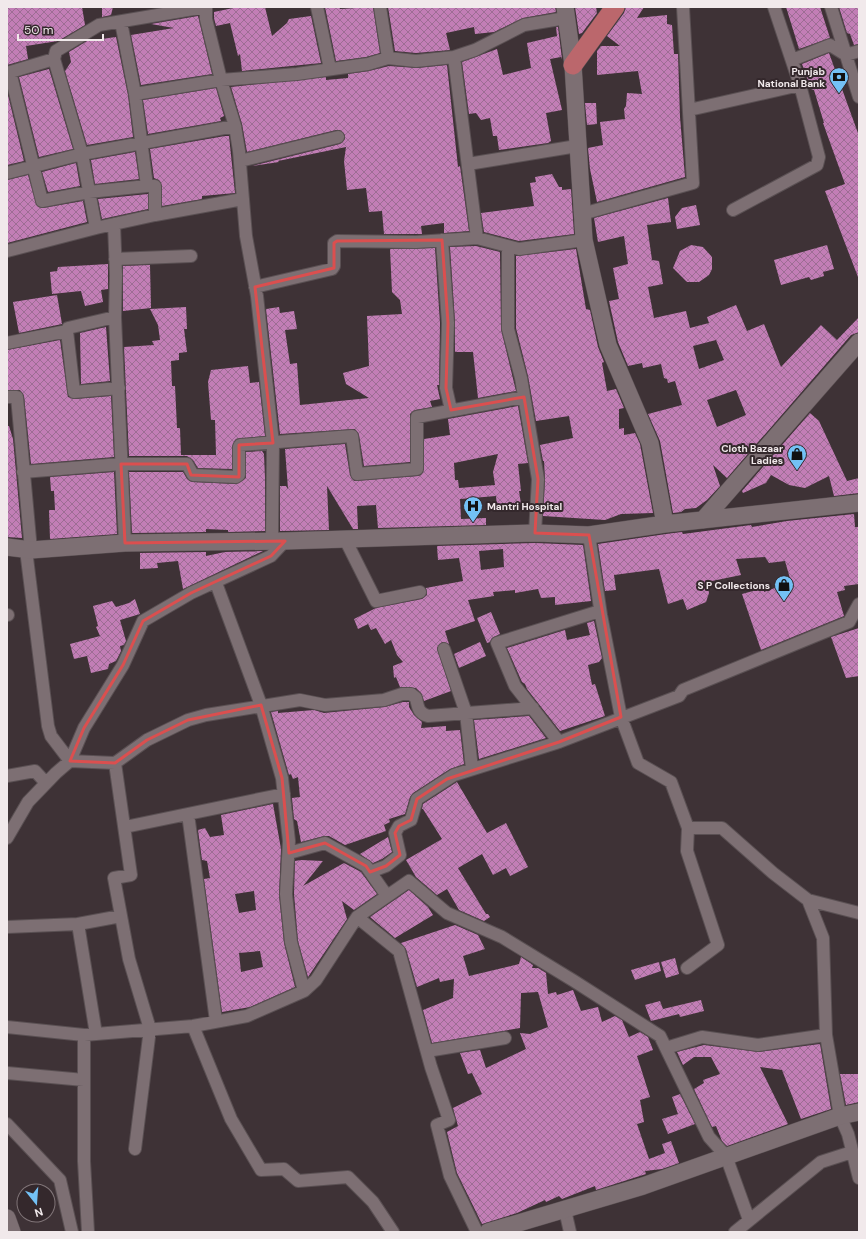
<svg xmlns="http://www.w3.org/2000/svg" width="866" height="1239" viewBox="0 0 866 1239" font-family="'DM Sans',sans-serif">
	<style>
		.building { fill: url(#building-cross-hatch); fill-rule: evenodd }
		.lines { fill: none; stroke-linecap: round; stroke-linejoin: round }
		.street-casing { stroke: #5a5053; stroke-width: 14 }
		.secondary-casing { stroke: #5a5053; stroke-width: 18 }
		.primary-casing { stroke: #5a5053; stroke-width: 20 }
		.street { stroke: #7d6f73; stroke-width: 12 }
		.secondary { stroke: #7d6f73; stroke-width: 17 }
		.primary { stroke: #bb676c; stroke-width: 19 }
		.marked { fill: none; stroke: #db4f4f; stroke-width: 3; stroke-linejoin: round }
		.labels { text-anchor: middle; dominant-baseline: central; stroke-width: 4; stroke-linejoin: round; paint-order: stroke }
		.poi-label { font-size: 10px; font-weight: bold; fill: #f1e9eb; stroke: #34282c; text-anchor: end }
	</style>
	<defs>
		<pattern id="building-cross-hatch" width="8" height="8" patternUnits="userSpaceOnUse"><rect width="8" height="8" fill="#c27eb6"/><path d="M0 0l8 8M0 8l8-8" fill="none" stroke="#9d6d94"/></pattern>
	</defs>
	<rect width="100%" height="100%" fill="#3e3236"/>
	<path class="building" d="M7,7h75l3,18 -27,16 -32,5 2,13 -21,6z
		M102,7h11l-2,8 -9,2z
		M238,7h27l7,29 15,-13 2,-4 22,-3 10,47 -79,8 -2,-17 -2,2 -8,-33 -14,3 -2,-8v-6z
		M325,7h14l1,2 33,-2 7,46 -14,4 -30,4z
		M388,7h167l1,5 -33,6 -29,14 -19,2 -1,-7 -28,6 4,17 -34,3 -21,-2z
		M575,7h21l1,6 -15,20 -3,1z
		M626,7h18l-7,11 30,-3v9l5,1 2,29h4l2,63 5,60 -88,25 -7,-33 -2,-21 15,-3 -3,-23 25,-3 -1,-10 2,-3 1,-13 15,1 -4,-23 -41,4v-24l4,-5h19l-13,-10 17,-23z
		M786,7h34l10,31 -31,11z
		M839,7h20v37l-5,1 -4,-11 -3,-1z
		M198,16l14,58 -71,11 -10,-50 43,-7 -23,-4z
		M556,27h2l4,32 -1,-2 -11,2 12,51 -16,3 5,28 -3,2 -49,7 -2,-14h-4l-3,-18 -9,2 -5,-7 -7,1 -7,-52 35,-13 6,26 28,-7 -4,-25 30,-7z
		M116,37l12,58 5,42 -46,8 -22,-74 6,-9 -2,-10 18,-11z
		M829,53l30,83 -1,141 -33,-86 20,-7 -22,-61h1l-10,-33 -3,-1 -9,-25z
		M447,65l11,102 2,-1 9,65 -25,2v-10l-23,3 1,8h-38l-2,-23 -13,1 -3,-24 -19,2 -3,-29 2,-14 -68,14 1,1 -27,4 88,-22 5,-5v-4l-5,-5h-4l-89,22 -5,-28 -11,-37 95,-10v3l22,-2v-4l21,-3 20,-5 28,2z
		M49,69l24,80 -34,8 -20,-80z
		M216,88l8,28 -4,2 1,3 -73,13 -5,-34z
		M7,91l17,70 -17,4z
		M585,103h11l1,21 -10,1z
		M225,136h4l6,57 -33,3v3l-40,7v-20l-3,-6 -5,-2 -4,-29z
		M135,152l4,27 -44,5 -4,-24z
		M76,163l4,23 -32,6 -6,-20z
		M552,174l7,13h3v3l9,-1 3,45 -55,7 -35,-9 -3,-19 53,-7 -4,-23 6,-1 -1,-5z
		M28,175l9,31 6,2 40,-7 4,21 -80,21v-63z
		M148,194v15l-46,10 -4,-20z
		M668,198l3,24 -24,3 5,35 7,1 4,23 -15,3 6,31 32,-7 4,17 19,-5 -2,-6 29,-12 11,26 17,-7 17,43 40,-42 16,15 22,-23v15l-8,3 -124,143 -14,-13 7,21 -13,14 -11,8 -11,1 -4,3 -8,1 -13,-72 -12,-27 34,-9 -7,-24 -7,2 -1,-4 -3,-1 -3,-14 -18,4 -1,-5 -14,3 -10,-24 -9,-41 10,-2 -6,-31 15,-4 -4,-28 -26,6 -4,-24zM716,340l8,20 -25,9 -6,-23zM736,390l10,25 -29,12 -10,-27z
		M696,205l4,20 -23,4 -2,-12 7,-9z
		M691,245l12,2 9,10v12l-3,6 -10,7h-12l-14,-14 7,-17z
		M827,245l7,24 -11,3 1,4 -13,4 -2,-3 -28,8 -7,-25z
		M476,246l24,6 1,77 15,62 -38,7 -5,-46h-18v-30l-5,-75z
		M435,248l5,75 -1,62h-2l3,14 -10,2 2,6 -17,3 -5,4v48l-46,4 -5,-31 -4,-6 -75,5 -14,-125 13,-2 1,6 14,-2 3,18 -12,1 5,34 7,-1 3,42 69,-7 -23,-14 -3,-11 26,-7 -2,-50 35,-2 -2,-14 -8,-8 -2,-43z
		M576,249l10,60 4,1 8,37 6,15 -2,1 5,28 9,-2 8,19 -5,1v20l5,-1v7l11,-2 5,11 13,69 -32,1 -16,6 -62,-4 2,-37 -1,-18h-1l-3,-16 33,-7 -4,-22 -33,5 -8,-45 -12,-48v-72z
		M108,264v25l-7,1 2,12 -18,4 -4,-15 -29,3 -2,-22 7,-1 1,-4z
		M150,265l1,43 -28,3v-45z
		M57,295l5,29 -43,9 -6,-31z
		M186,307l1,22h-3l3,23 -8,1v7l-8,1 1,25h3l2,42h3l1,27h35l-1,-35h-4l-3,-38 3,-12 37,-4 2,17 9,-1 6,54 -29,3 -4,8v22l-34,-1 -5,-8 -6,-4h-58l-5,-109 30,-2 -2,-4 8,-1 -2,-15 -8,-16z
		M106,327l4,54 -29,3 -1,-51z
		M60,340l8,57 7,2 36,-3 3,61 -83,7 -7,-68 -4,-6h-13v-40z
		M518,406l10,57 -10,1 3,27h-2l2,13 -24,3 -1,-11 -36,3 1,20 25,-1v7l-108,3 -2,-23 -19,1 1,23h-5l-26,-43 2,44 -49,1v-45h6l2,3 -3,-40 60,-5 5,31 4,6 64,-5 3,-1 3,-6v-30l26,-4 -2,-16zM498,454l-5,18 2,13 -36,3 -1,-8h-3l-1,-17z
		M810,413l9,8 28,60 12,-3v15l-25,3 -5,-20 -24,12 -16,-3 -18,-10 -5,8 -23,10 -1,-2z
		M7,426h2l4,13 9,99 -15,-1z
		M262,451l2,3 1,24v53l-37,1v-2l-22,-1v3l-74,1 -3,-61h54l4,7 5,3 44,2 10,-6v-26z
		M114,472l3,62 -67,5 -1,-29h6l-1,-19h-3l-1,-14z
		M854,514l1,13h4v57l-15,2 1,4 -8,2 7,24 -83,34 -19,-56 22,-6v4l27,-10 -6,-21 -16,2 -4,-6 -29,2 5,16 -34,7 2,11 -3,9 -19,8 -4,-11 -15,5 -9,-35 -45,6 2,15 -11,1 -7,-47 68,-10 16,-2 1,2 68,-9 1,2 35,-6z
		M535,543l48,2 8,56 -36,4v-8l-14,1 -3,-9 -23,4v-3l-22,2 1,4 -26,4 7,21 -30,10 4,13 -7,-2 -5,6 14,43 -27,10 -3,-8 -5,-5 -16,-1 -4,-10 -2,1 -1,-12 10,-4 -6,-7 -6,-15 -6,4 -9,-16 -5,2 -3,-6 -10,5 -4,-10 22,-11 46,-9 5,-4 -1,-7 37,-7 -4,-23 -21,2 -1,-14zM503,549l1,18 -23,3 -2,-19z
		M263,551l-80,38 -5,-28 -21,2 1,5 -18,1v-16l66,-1v4l19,-4z
		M135,599l5,15 -20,6 6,21 -2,4 -4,1 1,5 -5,10 -7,3 -1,5 -17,4 -4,-17 -13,3 -4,-15 30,-8 -4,-9 2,-1 -5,-20 19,-5 4,6 13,-4z
		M491,612l9,22 -8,4 -2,4 -3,1 -10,-25z
		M594,621l8,37 -3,4 -11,3 4,20 3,-1 10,32 -45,15 -33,-42 -2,-5 -3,-2 -15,-34 58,-18 2,10 23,-5 -3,-12z
		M859,628v48l-13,2 -15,-41z
		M480,642l6,14 -27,12 -5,-14z
		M403,702h6v5l5,8 8,7 -1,6 25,-2v5l14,-1 4,34 -14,5 -37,24 -3,4 -5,17 -16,5 1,3 -6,3 2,6 -41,14 -16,-9h-5l-23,6 -4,-21 -3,-2 -2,-21 8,-1 -2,-20 -5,2 -2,-5 -2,1 -18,-63 7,-1v2l36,-3 10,3 61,-6z
		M529,716l17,22 -67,21 -5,-39z
		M457,782l30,51 19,-10 22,44 -18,9 -4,-8 -13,7 -11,-21 -24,14 28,46h2l2,3 -6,4 -25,-11 -12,-21 -10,6 -21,-18 -10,-17 36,-21 -19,-30h-1l1,-5z
		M273,804l8,45 -2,46 5,48 11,44 -45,20 -28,5 -18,-133 6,-1 -3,-17 -5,-1 -4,-30 7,-2 5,9 14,-2 -3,-20zM254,891l2,19 -17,3 -4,-19zM260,951l3,16 -22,5 -2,-19z
		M388,837l4,15 -10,7 -9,4 -13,-9z
		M301,860l22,1 -20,25 41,-23 17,9 16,22 -23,16 -12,-9 5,18 -39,58 -10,-36 -4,-47 1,-33z
		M409,890l19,17 5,8 -38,23 -25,-21z
		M455,925l23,10 7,14 -22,7 6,20 50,-12 2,-7 12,8 -1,3h6l8,5 2,21 8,-2 1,3 16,-5 8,21 17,-4 4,15 13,-6 7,4 7,17 11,-5 8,5 5,13 -16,6 13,41 -10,3 4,22 -7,2 12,35 16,-6 -3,-9 9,-3 8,22 -17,6 -17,2 1,3 -50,16 -1,-4 -33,13 -3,-3 -13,6 -1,-2 -28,13 -35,11 -25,-51 -10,-41 11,-6 -5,-18 29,-14 -10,-21 -4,1 -8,-21 20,-3 6,18 40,-19 -6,-16 10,1 18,-7 -10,-35 -17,1 -1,35 -88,15 -9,-33 30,-12 1,-19 -14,3 -1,-4 -22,9 -11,-38 -5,-6z
		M675,958l4,16 -13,4 -5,-16z
		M659,962l2,9 -26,9 -4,-10z
		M701,1000l3,11 -24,6 -1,-3 -28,7 -6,-16 15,-4 3,8z
		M820,1044l11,65 -30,10 -19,-49 -22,-3 28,57 -61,22 -5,-5 -6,-15 -4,1 -18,-38 10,-6 -1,-3 17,-6 -9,-17h-17l-11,8 -6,-13 27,-7 55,7z
		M840,1074h18l1,28 -13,3z
		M680,1094l15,30 -27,10 -6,-15 16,-5 -6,-17z"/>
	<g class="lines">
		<g class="street-casing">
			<path id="street" d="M206,7v12l15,61 14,46 4,25 7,85 11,60 16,147 -1,98
				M317,7l13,62
				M380,7l8,51
				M831,7l28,90
				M454,57l23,181
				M792,60l38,-15 16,10 13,-4
				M10,72l32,129 47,-9 58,-6
				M7,73l47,-14
				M135,94l86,-14 76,-6 71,-10 20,-6 28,3 38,-4 21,-7 49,-25 42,-7
				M689,110l111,-25 -26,-78
				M240,161l98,-24
				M468,164l109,-18
				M7,173l75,-19 153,-28
				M733,210l84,-45 2,-8 -19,-72
				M582,214l111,-31 -10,-176
				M155,215l88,-16
				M114,224l41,-9v-29h-8l-12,-92 -14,-72
				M442,240l6,83 -2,65 5,22
				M508,246v83l13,49 17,101 -3,54
				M7,251l89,-23
				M115,259l76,-3
				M255,287l77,-18 2,-3v-23l3,-2 79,1 61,-4 42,11 65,-9
				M115,317l-47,11 -1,3 7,61 45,-4
				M7,343l60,-12
				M7,397h10l14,153
				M23,472l98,-8h66l6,11 43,2 3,-2v-28l1,-2 112,-9 5,38 60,-5v-52l107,-20
				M589,535l12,80 20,102 17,46 33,19 17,46h34l51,45 35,27 51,13
				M345,539l31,62 44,-9
				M125,543l-10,-226 1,-42 -2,-51 -18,4 -14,-74 -28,-95 2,-8 43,-26 106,-18
				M26,550l22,176 3,10 19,25 45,2 32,-23 41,-20 18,-5 94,-15 25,5 59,-5 18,-6h9l5,4c2,9 2,15 12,18l105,-8
				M216,583l45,122 21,73 7,63 -3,53 5,48 13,49
				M7,615h1
				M444,649l22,64 6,56
				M559,742l-44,-56 -18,-43 103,-32
				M115,763l16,112 -17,3 15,81 21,70 -15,120
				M7,776l28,-5 11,12
				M188,814l28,207
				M125,827l159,-33
				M7,838l21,-36 28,-29 14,-12 14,-33 39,-63 20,-44 48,-28 80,-37 14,-15
				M289,853l36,-10 41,23 21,30
				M370,872l16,-6 14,-11 -5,-22 4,-7 12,-6 6,-21 37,-24 105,-33 120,-46 4,-6 166,-68 10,-18
				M808,900l15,38 3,97 14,81 8,18 11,44
				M357,917l42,34 32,116 18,53 -12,5 13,51 27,56
				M7,927l71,-3
				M687,968l31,-23 -31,-94 1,-23
				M193,1026l38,93 30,51 23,-1 14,12 50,-4 25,25 20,30
				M7,1027l77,8 12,-1 97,-8 54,-10 57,-25 12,-11 41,-63 52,-36 38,32 55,24 72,44 86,55 49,101 17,19 23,64
				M96,1034l-18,-110 43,-8
				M84,1035v126l4,71
				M666,1048l36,-11 56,8 68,-10
				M427,1051l78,-13
				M7,1073l77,7
				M7,1124l53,56 12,52
				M565,1210l5,22
				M735,1232l86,-70 31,-10"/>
		</g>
		<g class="secondary-casing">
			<path id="secondary" d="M565,7l8,58 11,175 24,105 42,98 15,81
				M703,520l156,-178
				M7,547l24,3 94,-7 160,-2 250,-8 54,2 76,-11 194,-21
				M7,1218l5,14
				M488,1232l155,-46 197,-70 19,-4"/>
		</g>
		<g class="primary-casing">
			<path id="primary" d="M573,65l42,-58"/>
		</g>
		<use href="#street" class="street"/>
		<use href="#secondary" class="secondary"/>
		<use href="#primary" class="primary"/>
	</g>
	<path class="marked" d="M442,240l6,83 -2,65 5,22 73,-13 14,82 -3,54 54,2 32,182 -62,25 -112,37 -30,20 -6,21 -12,6 -4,7 5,22 -14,11 -16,6 -4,-6 -41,-23 -36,10 -7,-75 -21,-73 -73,15 -41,20 -32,23 -45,-2 14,-33 39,-63 20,-44 48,-28 80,-37 14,-15 -160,2 -4,-79h66l4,11 48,2v-32l34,-2 -18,-156 79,-19v-25l3,-2z"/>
	<defs>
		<g id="bank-pin" transform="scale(1)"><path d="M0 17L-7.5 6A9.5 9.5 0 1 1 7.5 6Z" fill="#73c1f5" stroke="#34282c"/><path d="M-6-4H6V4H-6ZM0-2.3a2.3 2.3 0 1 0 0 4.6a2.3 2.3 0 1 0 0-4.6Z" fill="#111"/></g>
		<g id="shop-pin" transform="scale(1)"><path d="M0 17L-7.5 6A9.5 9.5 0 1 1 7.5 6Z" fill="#73c1f5" stroke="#34282c"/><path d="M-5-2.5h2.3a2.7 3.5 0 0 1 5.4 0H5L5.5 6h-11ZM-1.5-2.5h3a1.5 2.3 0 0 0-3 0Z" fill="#111"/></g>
		<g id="hospital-pin" transform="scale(1)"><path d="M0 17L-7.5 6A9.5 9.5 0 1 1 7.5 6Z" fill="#73c1f5" stroke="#34282c"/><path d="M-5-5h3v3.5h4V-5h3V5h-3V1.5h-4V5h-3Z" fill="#111"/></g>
	</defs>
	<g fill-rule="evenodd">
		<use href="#bank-pin" x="839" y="77"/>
		<use href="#shop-pin" x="797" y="454"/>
		<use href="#hospital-pin" x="473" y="506"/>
		<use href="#shop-pin" x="784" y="585"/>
	</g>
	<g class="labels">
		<g class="poi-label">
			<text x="825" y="71">Punjab<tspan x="825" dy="12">National Bank</tspan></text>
			<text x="783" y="448">Cloth Bazaar<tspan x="783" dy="12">Ladies</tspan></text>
			<text x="487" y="506" text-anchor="start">Mantri Hospital</text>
			<text x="770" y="585">S P Collections</text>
		</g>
	</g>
	<rect width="866" height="1239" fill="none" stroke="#f1e9eb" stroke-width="16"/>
	<g transform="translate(36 1203) rotate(163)"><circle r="19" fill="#34282c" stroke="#807578"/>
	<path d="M0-3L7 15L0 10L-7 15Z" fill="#73c1f5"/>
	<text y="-6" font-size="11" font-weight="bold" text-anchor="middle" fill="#f1e9eb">N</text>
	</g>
	<path d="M18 34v6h85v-6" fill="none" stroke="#f1e9eb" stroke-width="2"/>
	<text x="24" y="34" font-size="12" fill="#f1e9eb" stroke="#34282c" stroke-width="3" paint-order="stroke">50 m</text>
</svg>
